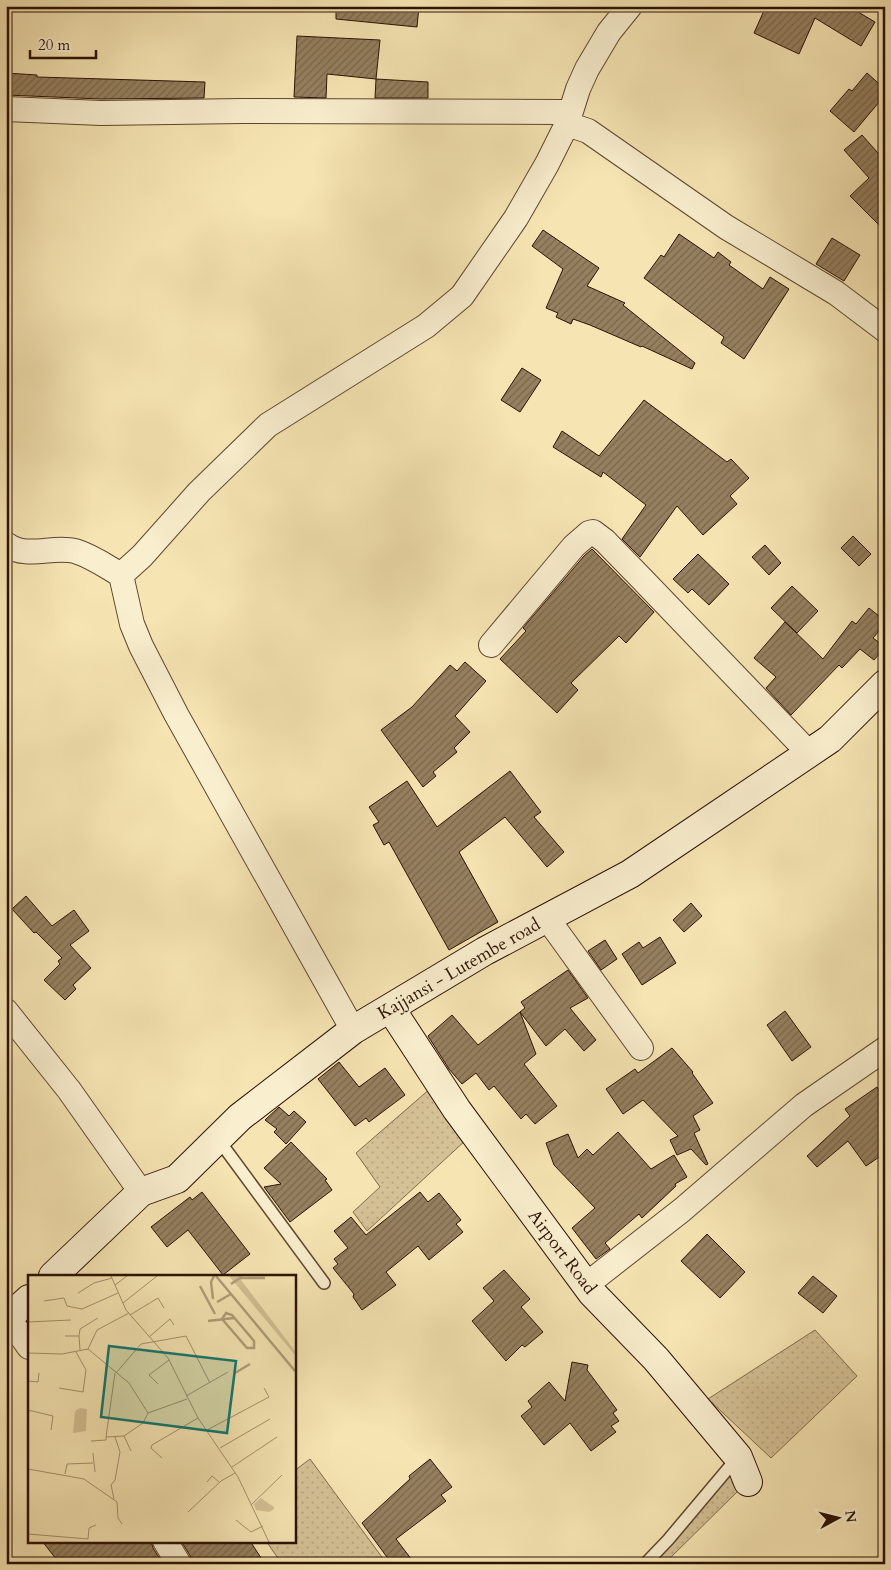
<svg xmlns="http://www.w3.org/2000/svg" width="891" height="1570" viewBox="0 0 891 1570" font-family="Cardo,serif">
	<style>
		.grass { fill: url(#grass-dots); stroke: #806a4c }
		.building { fill: url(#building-hatch); stroke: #2c1204 }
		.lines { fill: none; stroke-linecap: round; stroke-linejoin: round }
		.lane-casing { stroke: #5e4730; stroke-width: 14 }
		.street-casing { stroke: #5e4730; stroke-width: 26 }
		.secondary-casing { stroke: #2c1204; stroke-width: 30 }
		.lane { stroke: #f9eece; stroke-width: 11 }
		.street { stroke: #f9eece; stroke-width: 24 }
		.secondary { stroke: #f9eece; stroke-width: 28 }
		.labels { text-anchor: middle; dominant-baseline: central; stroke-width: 5; stroke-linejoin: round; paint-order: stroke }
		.street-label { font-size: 18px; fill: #2c1204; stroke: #f9eece }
		.inset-river { fill: none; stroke: #b19d78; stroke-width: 2.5 }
		.inset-road { fill: none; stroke: #a5916d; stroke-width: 1 }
		.view { fill: #0f766e; fill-opacity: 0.15; stroke: #0f766e; stroke-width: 2.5 }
		.inset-edge { fill: none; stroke: #2c1204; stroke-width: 2.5 }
	</style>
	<defs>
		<pattern id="grass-dots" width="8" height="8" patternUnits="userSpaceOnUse" patternTransform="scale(1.25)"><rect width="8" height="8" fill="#d4c195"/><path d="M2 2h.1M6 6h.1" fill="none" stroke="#b6a57f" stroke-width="1.8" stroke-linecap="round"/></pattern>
		<pattern id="building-hatch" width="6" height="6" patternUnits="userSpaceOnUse" patternTransform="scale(1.25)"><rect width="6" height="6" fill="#95805f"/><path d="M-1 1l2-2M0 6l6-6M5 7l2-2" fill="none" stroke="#7a674c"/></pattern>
	</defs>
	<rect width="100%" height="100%" fill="#f6e5b3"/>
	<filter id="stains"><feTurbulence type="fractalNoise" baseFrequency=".004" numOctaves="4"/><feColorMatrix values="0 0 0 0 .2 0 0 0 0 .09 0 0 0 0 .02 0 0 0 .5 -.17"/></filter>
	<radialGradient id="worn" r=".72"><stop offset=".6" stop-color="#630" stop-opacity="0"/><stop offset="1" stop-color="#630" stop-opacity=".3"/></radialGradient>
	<path class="grass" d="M431,1088l35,52 -99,91 -14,-19 27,-25 -24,-34z
		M815,1330l42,46 -86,82 -63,-59z
		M310,1459l77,105h-105l-16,-23h28v-70z
		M731,1473l11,14 -78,77h-11z"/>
	<path class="building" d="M336,6h83l-2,21 -81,-8z
		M766,6h82l27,16 -14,24 -46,-28 -16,36 -45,-21z
		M297,36l83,4 -4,39 -49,-5 -1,24 -32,-1z
		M6,73l31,2v2l168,5 -1,16 -103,1 -95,-4z
		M867,73l18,16v6l-31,37 -24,-21 19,-22 3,2z
		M376,79l52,3v16h-53z
		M862,135l23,26v70l-35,-35 19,-18 -25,-28z
		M543,230l56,38 -12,18 38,17 -2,2 72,58 -3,6 -50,-23 -1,1 -51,-22 -17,-6 -2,5 -15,-7 2,-4 -12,-5 17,-39 -31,-23z
		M679,234l35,24 4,-6 13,10 -2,3 34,24 7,-12 19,12 -45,70 -23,-16 3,-6 -80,-59 17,-23 3,2z
		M832,238l28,17 -16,26 -28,-17z
		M522,368l19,12 -21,32 -19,-12z
		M644,400l83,62 4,-3 18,19 -19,18 7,8 -34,31 -26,-29 -37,51 -18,-18 24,-34 -43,-33 -2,5 -48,-30 9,-16 37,25z
		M853,536l18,18 -12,12 -18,-18z
		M765,545l16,18 -12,12 -17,-18z
		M592,549l62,63 -28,31 -7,-7 -48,47 7,7 -21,23 -57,-54 26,-28 -3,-3 61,-72z
		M698,554l31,30 -20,21 -17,-16 -4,4 -15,-14z
		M792,586l26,25 -21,22 -26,-25z
		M869,608l16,13v3l-12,14 12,9 -11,13 -14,-11 -18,19 -3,-3 -48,50 -25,-27 10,-11 -22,-19 31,-36 38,37 29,-38 4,3z
		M465,662l21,19 -31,35 15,16 -16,16 3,4 -24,20 3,4 -13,11 -42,-57 31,-23 38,-42 7,6z
		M510,771l31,41 -7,5 30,35 -17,15 -42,-50 -46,35 39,70 -49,28 -60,-108 -5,3 -11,-20 6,-3 -10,-15 38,-26 30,46z
		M26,896l26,30 22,-16 15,21 -19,14 21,23 -18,17 3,4 -11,11 -21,-20 16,-16 -2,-3 4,-3 -26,-26 -2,1 -22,-24z
		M691,903l11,13 -18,16 -11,-12z
		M660,937l16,26 -34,22 -20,-31 17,-12 4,6z
		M605,940l12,19 -16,11 -13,-19z
		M568,970l20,28 -18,10 26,32 -12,11 -19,-22 -19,17 -26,-34 5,-4 -4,-6z
		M785,1011l26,36 -19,14 -25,-36z
		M520,1012l16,42 -12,10 33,42 -22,18 -9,-10 -5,5 -27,-33 -5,4 -13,-17 -14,11 -13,-15 -21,-33 24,-21 26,30z
		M672,1048l21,24 -1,1 21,30 -20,13 7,14 -6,3 14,31 -2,1 -15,-16 -14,6 -7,-15 8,-4 -35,-36 -20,14 -17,-25 29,-20 3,4z
		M339,1062l20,25 26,-19 20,27 -36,27 -3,-4 -11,8 -37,-47z
		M877,1087l8,12v54l-19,13 -18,-25 -31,26 -10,-11 43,-40 -5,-7z
		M279,1107l10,9 5,-5 12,11 -20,22 -12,-12 3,-3 -12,-9z
		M618,1132l33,37 23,-14 13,22 -12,7 1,2 -34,32 -3,-4 -34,29 5,6 -14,10 -24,-31 23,-20 -41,-43 -8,-22 22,-9 10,24 9,-9 6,6z
		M291,1142l36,37 -2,1 7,10 -42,32 -26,-35 17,-3 -17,-16z
		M202,1192l48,62 -27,21 -35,-45 -21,17 -16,-20 39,-30 2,3z
		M420,1192l8,10 11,-9 22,27 -5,4 7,8 -34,28 -11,-14 -32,26 10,13 -34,25 -9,-13 1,-3 -21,-26 5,-4 -4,-5 14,-11 -14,-17 17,-14 15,18z
		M707,1234l38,38 -25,26 -39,-37z
		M504,1270l26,29 -9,8 22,25 -18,15 -3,-2 -16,16 -34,-40 22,-20 -11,-13z
		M813,1276l24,20 -14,17 -25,-20z
		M572,1362l16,3 -1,5 30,40 -4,3 6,8 -8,5 5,6 -25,19 -21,-28 -26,22 -23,-29 11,-9 -4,-6 21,-19 16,19z
		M430,1459l22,28 -11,8 5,6 -50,38 19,25h-23l-30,-41 48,-44 -1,-3z
		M42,1541h109l2,7 10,16h-103z
		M181,1541h69l15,23h-72l-2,-7z"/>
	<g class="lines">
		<g class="lane-casing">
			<path id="lane" d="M218,1139l106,144
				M645,1564l23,-24 69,-82"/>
		</g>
		<g class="street-casing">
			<path id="street" d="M6,109l95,4 141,-2 319,1 8,1
				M567,124l21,7 138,96 110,66 49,37
				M6,544c21,16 46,1 69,7 17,5 32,16 46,24l11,49 9,22 35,68 177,316
				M121,575l21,-19 57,-64 69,-67 158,-99 36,-30 54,-78 31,-54 20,-40 11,-35 9,-20 22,-37 21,-26
				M491,645l83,-99 15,-13 4,-1 12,9 37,38 167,174
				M547,918l94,130
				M6,1011l63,79 72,102
				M586,1285l96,-75 122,-105 81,-56
				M9,1319l20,28
				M165,1541l14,23"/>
		</g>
		<g class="secondary-casing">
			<path id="secondary" d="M391,1009l66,101 135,183 64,66 82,98 10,25
				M53,1276l88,-84 36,-13 63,-62 113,-87 132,-79 145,-77 200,-135 55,-55
				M6,1320l23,-21"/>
		</g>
		<use href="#lane" class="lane"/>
		<use href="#street" class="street"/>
		<use href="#secondary" class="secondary"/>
	</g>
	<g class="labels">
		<g class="street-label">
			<text transform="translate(459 969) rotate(-30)">Kajjansi - Lutembe road</text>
			<text transform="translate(562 1252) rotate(53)">Airport Road</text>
		</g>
	</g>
	<g transform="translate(28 1275)">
		<rect width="268" height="268" fill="#f6e5b3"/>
		<path d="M233,223l13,9v2l-5,3 -13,-2 -2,-6z" fill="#d4c195"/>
		<path d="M201,1h14l-2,4 54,71v4z" fill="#d4c195"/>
		<path d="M52,133l7,1 -1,22 -13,2 2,-22z" fill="#d4c195"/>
		<path class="inset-river" d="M188,1l79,95M203,9l9,-6h25M172,11l15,28M185,24l-2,-17 3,-6M189,27l14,-8M198,38l6,2 22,26v7h-7l-25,-29zM180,46l26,-3M207,98l15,-9"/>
		<path class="inset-road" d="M83,1l15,34 42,48 30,60 40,59 31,65M87,10l12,-9M50,18l16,-10 18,-5M16,26l20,-3 3,8 15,3 36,-16M95,28l34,-27M102,40l28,-17 6,10M0,47l43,-2M37,61h14l1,14M51,61l1,-7 18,-11M121,62l21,-18 4,6M60,74l41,34 19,30M0,78l34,1 26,-5 9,-19 32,-17M87,98l-9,64 18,-1 19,-13 5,-10 39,-14M88,98l25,-29 45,-8 24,47M0,106l10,1 1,-9M130,109l-9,-9 20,-15M31,113l24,4 3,-22 -10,-18M158,121l42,-24M0,135l25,6 -2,14M179,155l62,-33 -5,-9M96,161l7,15M63,166l15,-1v-3M192,173l50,-29M65,178l2,19M134,183l-11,-10 1,-3 46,-27M204,192l45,-30M0,194l56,10 33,23 1,16 4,6M37,199l2,-10 26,-1M179,207l5,-6 7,6M86,224l-3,-14 4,-5 5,-28 -5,-15M223,230l31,-30M160,237l33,-31 14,-8M208,245l15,12 12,-6M0,259l60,5 1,-11 7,-3"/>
		<path class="view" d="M81,71l127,15 -9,72 -126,-16z"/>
		<rect width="268" height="268" class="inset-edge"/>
	</g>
	<rect width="891" height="1570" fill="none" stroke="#f6e5b3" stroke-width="25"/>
	<rect x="8" y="8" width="876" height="1555" fill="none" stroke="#2c1204" stroke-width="2.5"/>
	<rect x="12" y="12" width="866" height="1545" fill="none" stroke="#2c1204"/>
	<g transform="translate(838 1518) rotate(83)" stroke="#f9eece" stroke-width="4" paint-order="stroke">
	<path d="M0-4L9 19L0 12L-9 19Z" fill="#2c1204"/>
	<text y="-8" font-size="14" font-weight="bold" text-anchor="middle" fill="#2c1204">N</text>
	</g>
	<path d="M30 50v8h66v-8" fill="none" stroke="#2c1204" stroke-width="2.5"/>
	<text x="38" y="50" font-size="15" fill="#2c1204" stroke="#f9eece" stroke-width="4" paint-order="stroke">20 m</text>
	<rect width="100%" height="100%" filter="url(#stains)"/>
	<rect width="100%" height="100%" fill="url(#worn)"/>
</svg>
